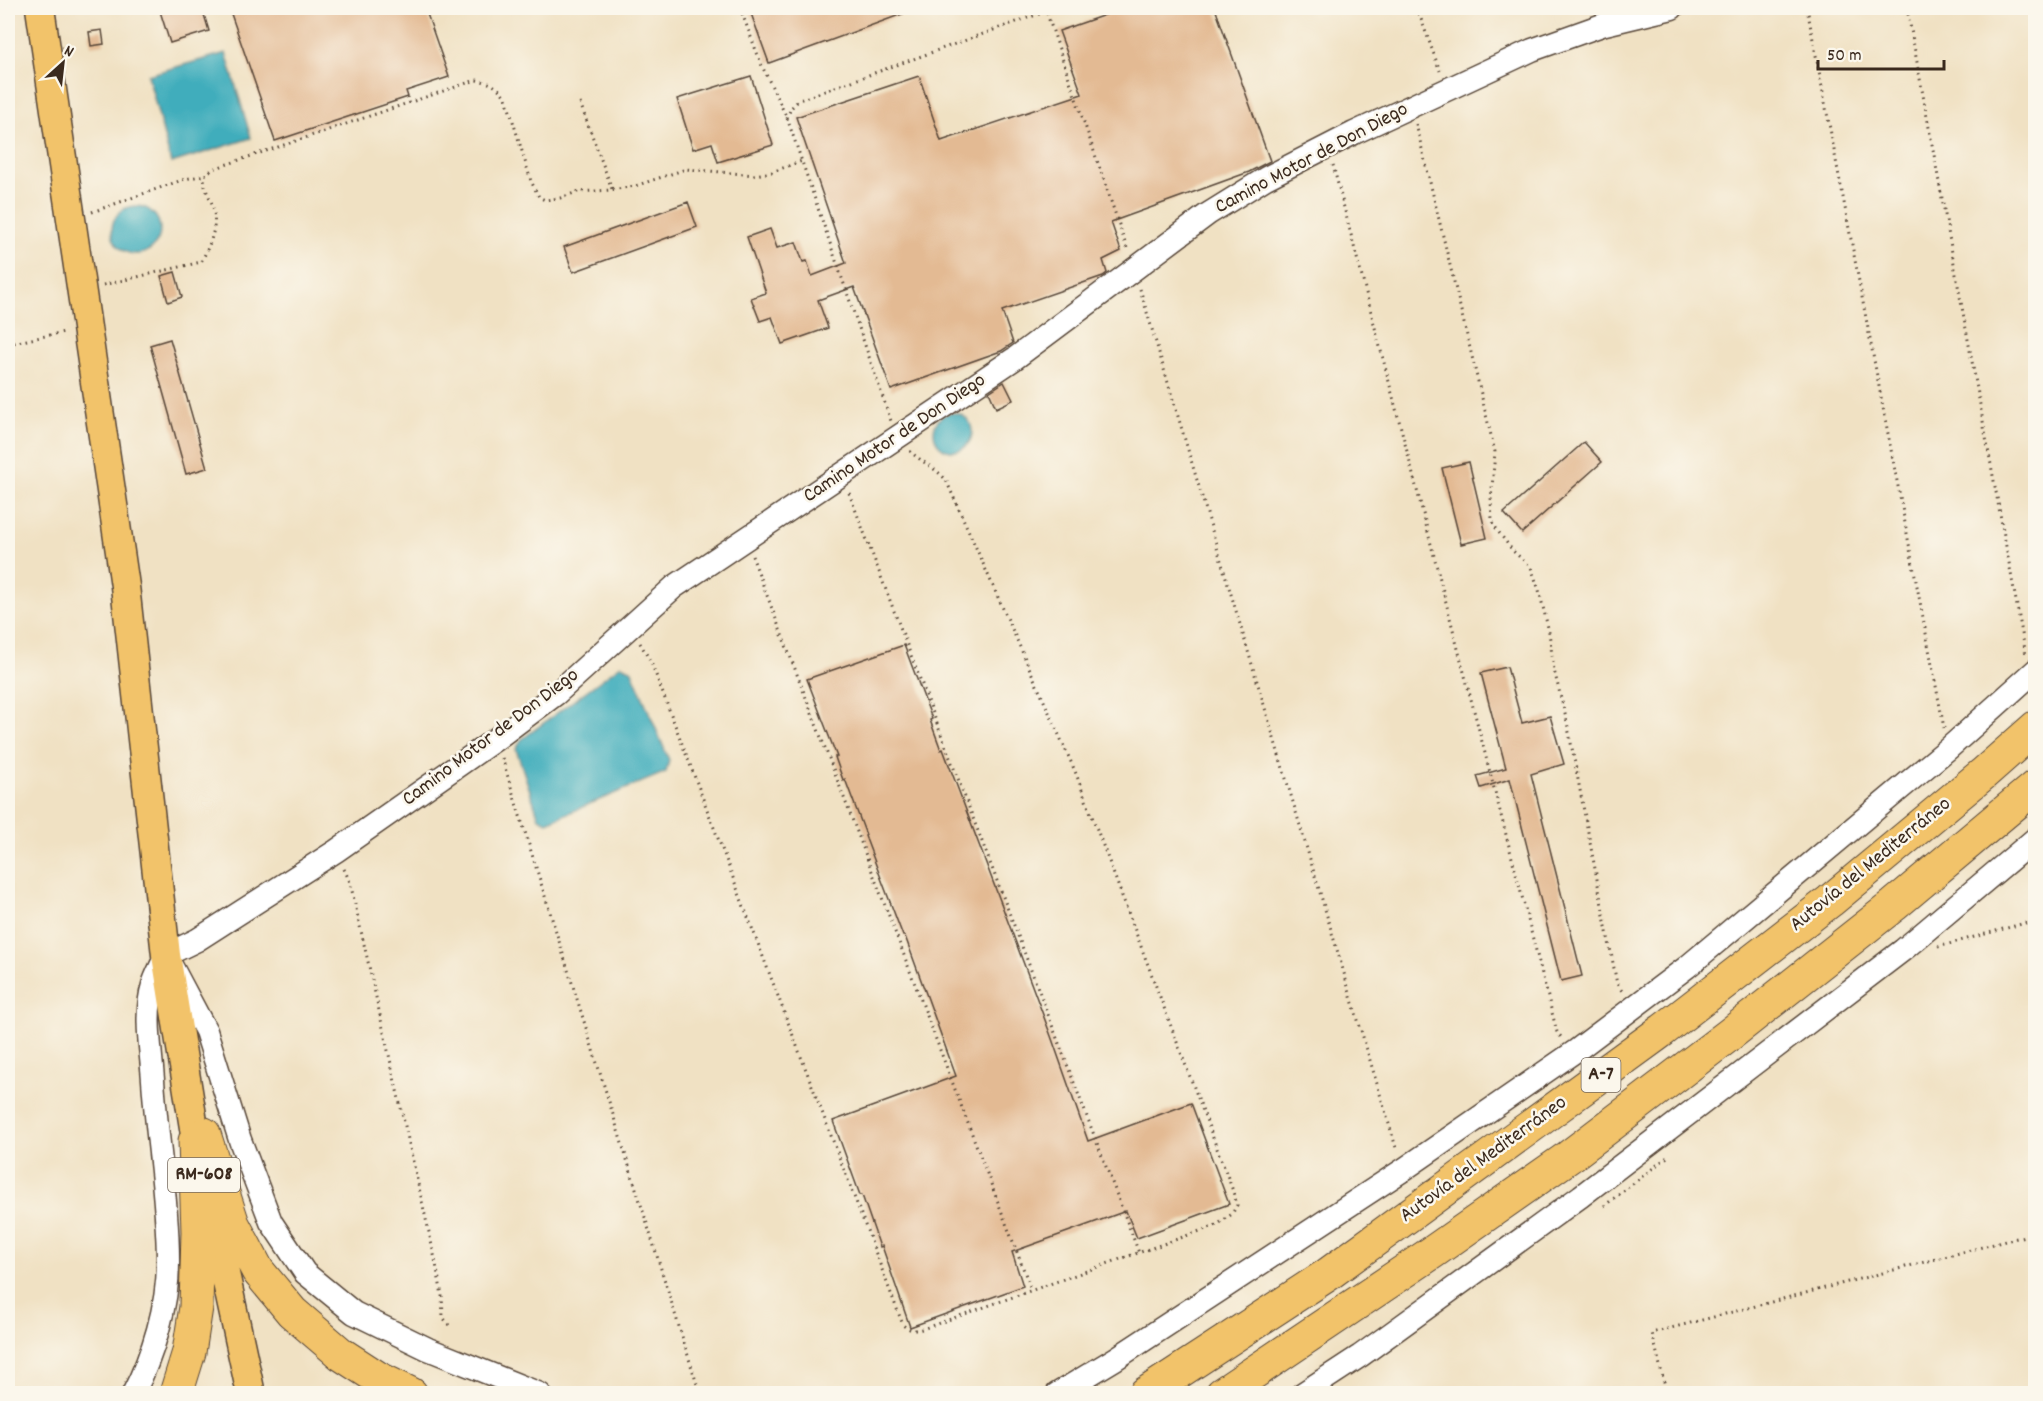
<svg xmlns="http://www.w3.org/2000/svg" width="2043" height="1401" viewBox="0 0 2043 1401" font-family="Dekko,sans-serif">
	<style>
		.water { fill: #3fadbc; stroke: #3d6c6d; stroke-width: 1.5 }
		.building { fill: #e3ba93 }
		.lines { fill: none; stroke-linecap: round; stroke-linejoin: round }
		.minor-casing { stroke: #564537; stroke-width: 25 }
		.major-casing { stroke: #564537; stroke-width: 31 }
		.highway-casing { stroke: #564537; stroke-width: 35 }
		.path { stroke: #564537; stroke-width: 3; stroke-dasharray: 1.5 4.5; stroke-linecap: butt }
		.minor { stroke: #fff; stroke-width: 22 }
		.major { stroke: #f2c36a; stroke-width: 28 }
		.highway { stroke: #f2c36a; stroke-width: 33 }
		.labels { text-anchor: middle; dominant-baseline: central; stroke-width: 5; stroke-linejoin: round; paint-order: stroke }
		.shield { fill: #fbf7ec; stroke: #75685c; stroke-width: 1.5 }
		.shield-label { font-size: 20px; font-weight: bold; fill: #3b2a1e }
		.street-label { font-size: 21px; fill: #3b2a1e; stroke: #fbf7ec }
	</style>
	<rect width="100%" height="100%" fill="#fbf7ec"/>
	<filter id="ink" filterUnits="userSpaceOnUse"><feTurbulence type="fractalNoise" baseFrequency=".0167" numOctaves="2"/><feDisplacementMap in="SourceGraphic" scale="12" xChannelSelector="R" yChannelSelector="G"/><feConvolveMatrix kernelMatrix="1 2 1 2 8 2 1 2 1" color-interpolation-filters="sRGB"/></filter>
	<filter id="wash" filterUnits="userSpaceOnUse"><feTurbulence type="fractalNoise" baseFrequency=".008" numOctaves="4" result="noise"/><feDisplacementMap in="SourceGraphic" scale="24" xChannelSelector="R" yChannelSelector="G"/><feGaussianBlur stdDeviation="1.35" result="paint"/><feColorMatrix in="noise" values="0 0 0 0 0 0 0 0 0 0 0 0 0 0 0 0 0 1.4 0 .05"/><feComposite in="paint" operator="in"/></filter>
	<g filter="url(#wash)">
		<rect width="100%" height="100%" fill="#f0e1c3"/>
		<path class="water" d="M226,53l25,85 -80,25 -23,-88z
			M112 230a24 24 0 1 1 48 0a24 24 0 1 1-48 0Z
			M934 432a19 19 0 1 1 38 0a19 19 0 1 1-38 0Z
			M621,665l10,4 38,91 -3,12 -119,50 -8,-4 -23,-69 5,-9z"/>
		<g id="blocks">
			<path class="building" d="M159,8h43l7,23 -39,12z
				M229,8h196l24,69 -43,14 2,6 -133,44z
				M749,8h166l1,1 -147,54z
				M1125,8h90l55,153 -21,11 -138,50 10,29 -18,9 4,13 -4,3 -101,35 11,32 -12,8 -110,39 -37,-103 -36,13 10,28 -46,16 -10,-27 -12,4 -9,-23 15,-5 -19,-56 23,-8 7,19 19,-6 7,20 4,-1 5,15 34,-13 -50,-146 123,-41 22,65 141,-47 -23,-63z
				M102,30l2,14 -13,2 -2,-14z
				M751,76l22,69 -55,17 -6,-19 -19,6 -16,-50z
				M688,202l9,25 -124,45 -9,-25z
				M175,272l7,25 -14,5 -7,-26z
				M170,339l37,129 -21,6 -36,-129z
				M1004,382l9,18 -17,8 -7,-16z
				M1584,442l18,20 -80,71 -18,-20z
				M1469,462l18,76 -26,6 -19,-76z
				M904,645l28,74 -2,1 11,30 2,-1 108,287 37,105 103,-38 38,101 -92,34 -11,-27 -114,41 11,34 -113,41 -28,-81 -2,1 -18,-52h-2l-27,-74 123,-45 -51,-140h-2l-38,-100 1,-1 -21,-56 -2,1 -8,-23h2l-30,-78z
				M1507,667l15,56 28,-7 14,48 -33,10 51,202 -21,5 -51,-202 -29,9 -4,-12 29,-8 -25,-95z"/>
		</g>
	</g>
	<g filter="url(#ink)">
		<use href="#blocks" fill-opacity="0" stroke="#564537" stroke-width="1.5"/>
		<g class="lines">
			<g class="minor-casing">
				<path id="minor" d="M166,955l31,-15 139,-89 160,-112 60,-45 118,-107 340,-228 194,-145 58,-36 88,-45 178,-83 73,-26 67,-16
					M172,967l34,64 34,109 31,82 34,51 49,40 74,36 112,45
					M133,1394c20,-39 35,-88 35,-132 0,-61 -11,-121 -15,-182 -2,-30 -9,-66 0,-95 3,-10 9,-20 13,-30
					M1057,1394l58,-35 288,-189 174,-120 110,-83 262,-219 87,-78
					M1302,1394l58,-38 221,-160 322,-246 133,-112"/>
			</g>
			<g class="major-casing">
				<path id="major" d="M40,8l85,578 41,369 29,179 56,260"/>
			</g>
			<g class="highway-casing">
				<path id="highway" d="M204,1134l29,90 25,47 34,41 49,42 37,24 33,16
					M176,1394l13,-42 7,-45 2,-75 -3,-91
					M1145,1394l182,-119 336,-245 167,-129 153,-127 53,-47
					M1222,1394l211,-142 137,-96 159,-121 165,-130 142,-119"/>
			</g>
			<path class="path" d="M740,8l22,58 25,52 104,303
				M1045,8l83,243
				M1417,8l23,63
				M1807,8l137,720
				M1907,8l119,647
				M580,103l32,86
				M787,118l4,-10 8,-8 248,-89
				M1416,124l79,328 -4,48 1,20 5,10 16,21 18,16 8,23 10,42 5,38 13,52 50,262 5,7
				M1333,165l224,867 4,5
				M92,212l93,-33 20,-4
				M103,285l98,-23c9,-17 17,-35 12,-55 -3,-12 -11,-19 -8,-32l8,-6 263,-89c14,2 22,6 30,18l25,83 8,16 6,3 15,-2 17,-6 35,-2 23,-4 51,-17 69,6 17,-3 30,-11
				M1140,289l257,862
				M8,344l56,-12
				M849,493l290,760
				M752,556l279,733
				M640,643l11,19 252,663c7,6 13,6 22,3l292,-103 15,-11 5,-9 -4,-14 -158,-420 -129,-291c-10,-12 -25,-18 -36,-29
				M502,758l198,636
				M344,869l6,13 85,377 7,36 1,22 8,11
				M1938,947l98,-27
				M1604,1206l66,-51
				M1667,1394l-15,-61 384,-100"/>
			<use href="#minor" class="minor"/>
			<use href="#major" class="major"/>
			<use href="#highway" class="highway"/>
		</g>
	</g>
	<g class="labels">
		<g class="shield">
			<rect x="1581.5" y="1058" width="39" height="34" rx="4.5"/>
			<rect x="168" y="1158" width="72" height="34" rx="4.5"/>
		</g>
		<g class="shield-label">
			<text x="1601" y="1075">A-7</text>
			<text x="204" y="1175">RM-608</text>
		</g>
		<g class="street-label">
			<text transform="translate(1312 159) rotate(-28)">Camino Motor de Don Diego</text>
			<text transform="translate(895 439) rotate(-34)">Camino Motor de Don Diego</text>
			<text transform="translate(491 738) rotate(-37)">Camino Motor de Don Diego</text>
			<text transform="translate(1871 865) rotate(-39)">Autovía del Mediterráneo</text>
			<text transform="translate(1484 1160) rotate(-36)">Autovía del Mediterráneo</text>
		</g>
	</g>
	<rect width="2043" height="1401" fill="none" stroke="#fbf7ec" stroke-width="30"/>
	<g transform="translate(63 63) rotate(27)" stroke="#fbf7ec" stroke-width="4.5" paint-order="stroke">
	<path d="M0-4.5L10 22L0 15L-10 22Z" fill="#3b2a1e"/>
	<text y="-9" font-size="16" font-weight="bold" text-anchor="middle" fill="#3b2a1e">N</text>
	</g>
	<path d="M1818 60v9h126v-9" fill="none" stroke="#3b2a1e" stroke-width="3"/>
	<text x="1827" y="60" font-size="18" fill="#3b2a1e" stroke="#fbf7ec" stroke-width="4.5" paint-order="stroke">50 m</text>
</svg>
